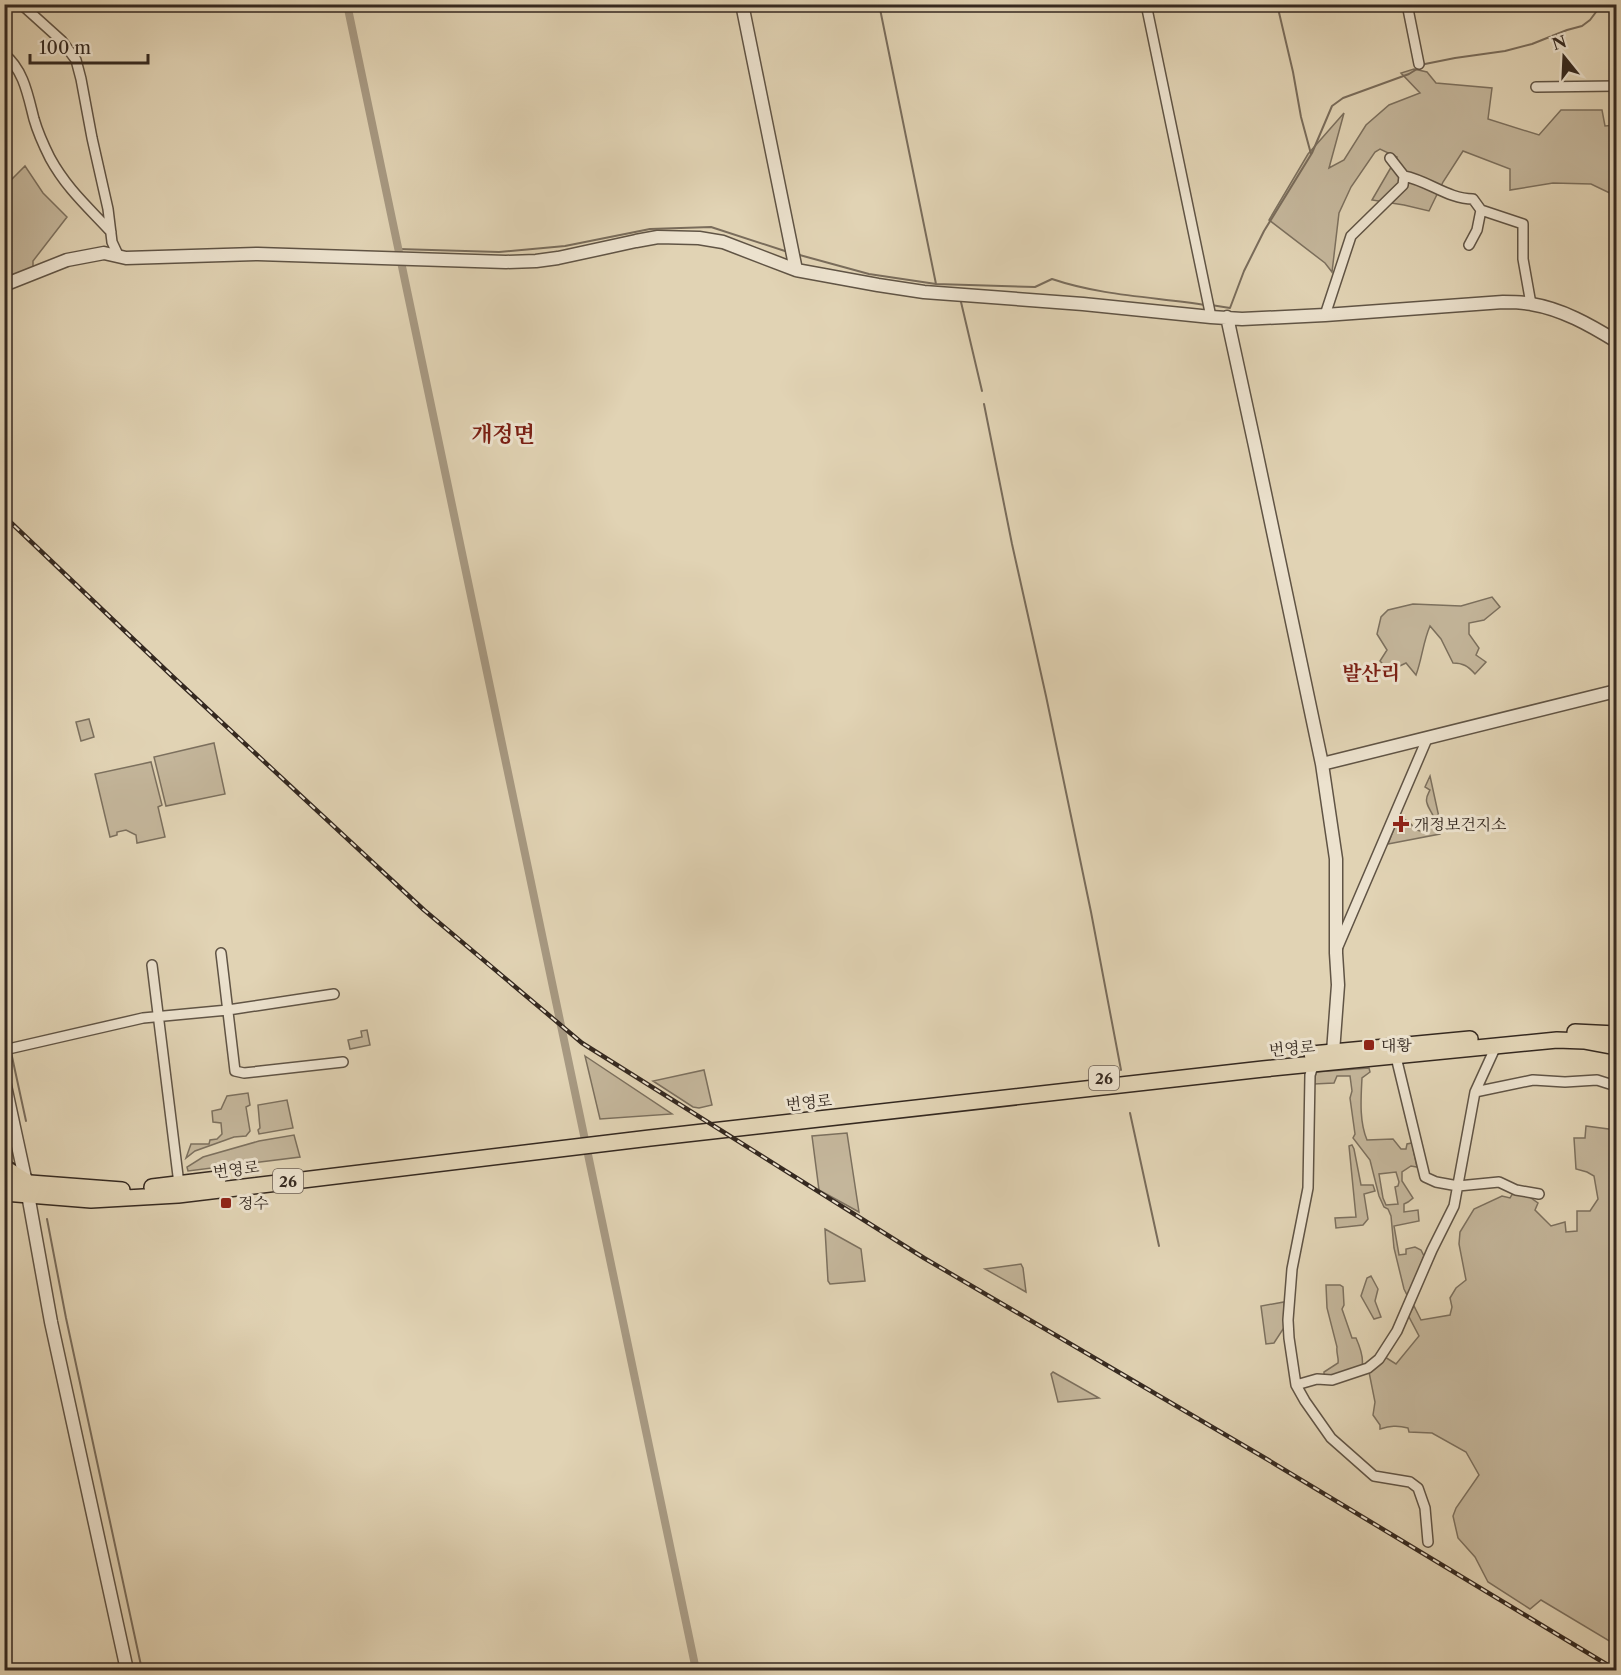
<svg xmlns="http://www.w3.org/2000/svg" width="1621" height="1675" viewBox="0 0 1621 1675" font-family="'Libre Caslon Text','Noto Serif KR',serif">
	<style>
		.green { fill: #c4b69b; stroke: #7c705e; stroke-width: 1.5; fill-rule: evenodd }
		.lines { fill: none; stroke-linecap: round; stroke-linejoin: round }
		.stream { stroke: #796c5b; stroke-width: 2 }
		.canal { stroke: #a79982; stroke-width: 8 }
		.minor-casing { stroke: #605445; stroke-width: 12 }
		.tertiary-casing { stroke: #605445; stroke-width: 15 }
		.primary-casing { stroke: #352920; stroke-width: 18 }
		.trunk-casing { stroke: #352920; stroke-width: 20 }
		.minor { stroke: #ece2ce; stroke-width: 9 }
		.tertiary { stroke: #ece2ce; stroke-width: 12 }
		.primary { stroke: #e1d3b4; stroke-width: 15 }
		.trunk { stroke: #e1d3b4; stroke-width: 16 }
		.rail-casing { stroke: #352920; stroke-width: 4.5 }
		.rail { stroke: #ece2ce; stroke-width: 2; stroke-dasharray: 7; stroke-linecap: butt }
		.poi-dot { fill: #8f2418; stroke: #ece2ce; stroke-width: 2 }
		.labels { text-anchor: middle; dominant-baseline: central; stroke-width: 6; stroke-linejoin: round; paint-order: stroke }
		.shield { fill: #ece2ce; stroke: #6c6054; stroke-width: 1.5 }
		.shield-label { font-size: 15px; font-weight: bold; fill: #352920 }
		.poi-label { font-size: 16px; fill: #352920; stroke: #ece2ce; text-anchor: start }
		.street-label { font-size: 16px; fill: #352920; stroke: #ece2ce }
		.quarter-label { font-size: 20px; font-weight: bold; fill: #7a1f14; stroke: #ece2ce }
		.district-label { font-size: 22px; font-weight: bold; fill: #7a1f14; stroke: #ece2ce }
	</style>
	<rect width="100%" height="100%" fill="#e1d3b4"/>
	<filter id="stains"><feTurbulence type="fractalNoise" baseFrequency=".00333" numOctaves="4"/><feColorMatrix values="0 0 0 0 .2 0 0 0 0 .09 0 0 0 0 .02 0 0 0 .5 -.17"/></filter>
	<radialGradient id="worn" r=".72"><stop offset=".6" stop-color="#630" stop-opacity="0"/><stop offset="1" stop-color="#630" stop-opacity=".3"/></radialGradient>
	<path class="green" d="M1414,69l13,3 9,11 56,5 -4,31 51,16 22,-25h41l3,16 11,-1v71l-25,-12 -38,-1 -43,7v-21l-47,-18 -20,31 -14,29 -25,-6 -32,-5 25,-43 -17,-8 -5,3 -24,35 -12,26 -7,59 -7,-9 -56,-43 39,-66 36,-41 -15,55 15,-8 22,-35 23,-20 31,-12 -19,-20z
		M25,166l18,27 24,24 -34,44v6l-28,13v-12l4,-5 -4,-11 -1,-68 4,-1z
		M1492,597l8,10 -16,13 -15,3v11l10,14 -3,7 10,7 -11,12c-7,-8 -12,-11 -22,-11l-12,-24 -11,-13c-7,16 -8,33 -14,49l-10,-12 -17,8 -9,-10 7,-11 -10,-16 4,-17 7,-7 25,-6 48,2z
		M89,719l5,18 -13,4 -5,-19z
		M214,743l11,51 -59,12 -12,-49z
		M151,762l11,43 -4,2 7,30 -28,6 -1,-8 -10,-5 -9,2v3l-7,2 -15,-63z
		M1430,776l12,55 -2,3 -52,10 10,-26c5,1 10,2 13,6 3,3 1,4 6,6 5,2 10,2 14,-2 9,-9 -2,-16 -4,-25 -2,-5 1,-9 3,-13l-5,-3z
		M367,1030l3,15 -20,4 -2,-9 14,-3 -1,-6z
		M585,1056l87,58 -72,5z
		M1369,1068l1,4 -8,6c-1,20 -3,43 5,62l26,-1 8,10h5l1,-5 5,-1 5,24 -6,-1 -9,6v9l11,17 -5,4 -4,2v8l14,-2 1,11 -25,5 5,29 7,-1v-5l9,-2 6,3 3,6 -16,41 -4,-8 -10,-41 -3,-32 -3,-7 -4,-2 -5,-11 -9,-36 -17,-22 2,-4 -5,-36 2,-7 -2,-15h-13l-3,7 -20,1 2,-12zM1396,1172l3,10 -1,4 -3,1 3,17 -12,1 -3,-7 -4,-24z
		M704,1070l8,35 -13,3 -6,-1 -40,-26z
		M248,1093l2,12 -4,2 4,24 -4,5 -12,1 -39,14 -9,7 5,-14h18l1,-4 7,-1 5,-5 -1,-11 -8,-1 -1,-11 9,-2 6,-13z
		M287,1100l6,28 -34,6 -1,-4 2,-2 -2,-23z
		M1586,1126l30,4v515l-75,-45 -11,9 -42,-27 -13,-25 -17,-19 -5,-22 3,-8 23,-33 -13,-23 -34,-19 -23,-1 -1,-4c-11,-3 -18,-2 -28,1v-4l-7,-10 2,-13 -6,-30 16,-15 11,7 23,-28 -11,-21 6,-9 7,14 29,-5 2,-8 -2,-9 6,-10 10,-8 -7,-36 1,-12 14,-23 28,-13 8,2 3,-5 15,3 10,7 -3,7 16,16 14,-4 1,10 11,-1v-20h13l8,-12 -4,-23 -7,-4 -11,-3 -2,-31h11z
		M847,1133l12,79 -40,-22 -7,-54z
		M294,1135l6,22 -112,14 -1,-4 16,-10 56,-16z
		M1352,1145l2,4 7,36h12l2,6 -11,3 4,25 -5,6 -27,3 -1,-10 21,-1 -7,-71z
		M825,1229l36,20 4,32 -35,3 -2,-3z
		M1021,1264l2,4 3,24 -41,-23z
		M1371,1276l7,13 -3,12 6,16 -7,2 -13,-23 6,-18z
		M1326,1285h14l3,2 1,18 -2,4 10,29h4c4,9 8,19 6,28l-31,11 -7,-2v-3l14,-9c1,-5 -2,-10 -1,-16l-10,-39z
		M1284,1302l1,26 -2,1 -9,14 -8,1 -5,-38z
		M1053,1372l46,26 -41,4 -7,-28z"/>
	<g class="lines">
		<path class="stream" d="M879,4l57,280
			M1277,4l16,68 8,45 10,37
			M398,249l101,3 66,-6 85,-17 61,-2 77,25
			M796,254l73,20 67,10 99,3 17,-8c50,17 103,18 154,26
			M961,302l21,89
			M1211,305l19,3 14,-37 20,-40 48,-78 20,-47 11,-8 66,-24 16,-10 30,-6 50,-7 27,-7 35,-14 15,-4 8,-6 12,-16
			M984,404l28,140 34,152 45,216 30,158
			M4,1023l6,23
			M11,1052l15,69
			M1130,1113l29,133
			M47,1219l19,99 76,352"/>
		<path class="canal" d="M347,4l349,1666"/>
		<g class="minor-casing">
			<path id="minor" d="M21,4l41,37 14,19 5,19 11,59 16,71 4,33 7,15
				M1146,4l65,313
				M1407,4l12,60
				M4,54c20,16 24,42 30,65 4,14 10,27 16,39 17,31 38,49 61,74
				M1536,87l80,-1
				M1390,158l14,18c25,5 44,23 69,23l8,11
				M1469,245l8,-15 4,-20 42,14v35l8,45
				M1325,315l26,-79 52,-51 1,-9
				M1337,949l90,-210
				M221,953l14,118 9,2 99,-11
				M152,965l27,219
				M4,1050l139,-32 85,-8 106,-16
				M1396,1057l29,120 11,5 22,4 41,-4 17,8 23,4
				M1317,1064l-5,5 -2,6 -2,113 -16,81 -4,51 1,18 7,47 9,16 26,37 43,38 36,6 8,6 7,20 3,34
				M1475,1092l58,-12 32,2 32,-2 19,6
				M1296,1385l21,-6 15,1 36,-12 11,-9 18,-28 35,-81 22,-44 21,-114 21,-46"/>
		</g>
		<g class="tertiary-casing">
			<path id="tertiary" d="M742,4l54,266
				M4,285l63,-25 37,-7 22,5 132,-4 248,8 30,-1 22,-3 78,-17 22,-4 41,1 24,4 73,28 82,15 46,7 159,12 128,13 31,2 83,-4 178,-13c9,0 19,0 28,2 31,5 59,21 85,37
				M1227,317l28,129 67,318 14,95v94l2,32 -5,67
				M1322,764l294,-73
				M4,1081l21,97 26,144 76,348"/>
		</g>
		<g class="primary-casing">
			<path id="primary" d="M1575,1032l41,2
				M1312,1054l158,-15
				M4,1181l118,9
				M152,1187l66,-8
				M4,1193l87,7 87,-5 472,-57 613,-69 294,-29 27,1 32,6"/>
		</g>
		<g class="trunk-casing">
			<path id="trunk" d="M4,1168l22,14"/>
		</g>
		<use href="#minor" class="minor"/>
		<use href="#tertiary" class="tertiary"/>
		<use href="#primary" class="primary"/>
		<use href="#trunk" class="trunk"/>
		<g class="rail-casing">
			<path id="rail" d="M4,516l168,160 252,234 158,133 342,215 341,200 351,212"/>
		</g>
		<use href="#rail" class="rail"/>
	</g>
	<g class="poi-dot">
		<path d="M1398 815h6v6h6v6h-6v6h-6v-6h-6v-6h6z"/>
		<rect x="1363" y="1039" width="12" height="12" rx="3"/>
		<rect x="220" y="1197" width="12" height="12" rx="3"/>
	</g>
	<g class="labels">
		<g class="shield">
			<rect x="1089" y="1066" width="30" height="24" rx="4.5"/>
			<rect x="273" y="1169" width="30" height="24" rx="4.5"/>
		</g>
		<g class="shield-label">
			<text x="1104" y="1078">26</text>
			<text x="288" y="1181">26</text>
		</g>
		<g class="poi-label">
			<text x="1414" y="824">개정보건지소</text>
			<text x="1381" y="1045">대황</text>
			<text x="238" y="1203">정수</text>
		</g>
		<g class="street-label">
			<text transform="translate(1292 1048) rotate(-5)">번영로</text>
			<text transform="translate(809 1102) rotate(-6)">번영로</text>
			<text transform="translate(236 1169) rotate(-7)">번영로</text>
		</g>
		<g class="quarter-label">
			<text x="1371" y="673">발산리</text>
		</g>
		<g class="district-label">
			<text x="503" y="434">개정면</text>
		</g>
	</g>
	<rect width="1621" height="1675" fill="none" stroke="#e1d3b4" stroke-width="24"/>
	<rect x="6" y="6" width="1609" height="1663" fill="none" stroke="#352920" stroke-width="3"/>
	<rect x="12" y="12" width="1597" height="1651" fill="none" stroke="#352920" stroke-width="1.5"/>
	<g transform="translate(1564 57) rotate(342)" stroke="#ece2ce" stroke-width="4.5" paint-order="stroke">
	<path d="M0-4.5L10 22L0 15L-10 22Z" fill="#352920"/>
	<text y="-9" font-size="16" font-weight="bold" text-anchor="middle" fill="#352920">N</text>
	</g>
	<path d="M30 54v9h118v-9" fill="none" stroke="#352920" stroke-width="3"/>
	<text x="39" y="54" font-size="18" fill="#352920" stroke="#ece2ce" stroke-width="4.5" paint-order="stroke">100 m</text>
	<rect width="100%" height="100%" filter="url(#stains)"/>
	<rect width="100%" height="100%" fill="url(#worn)"/>
</svg>
